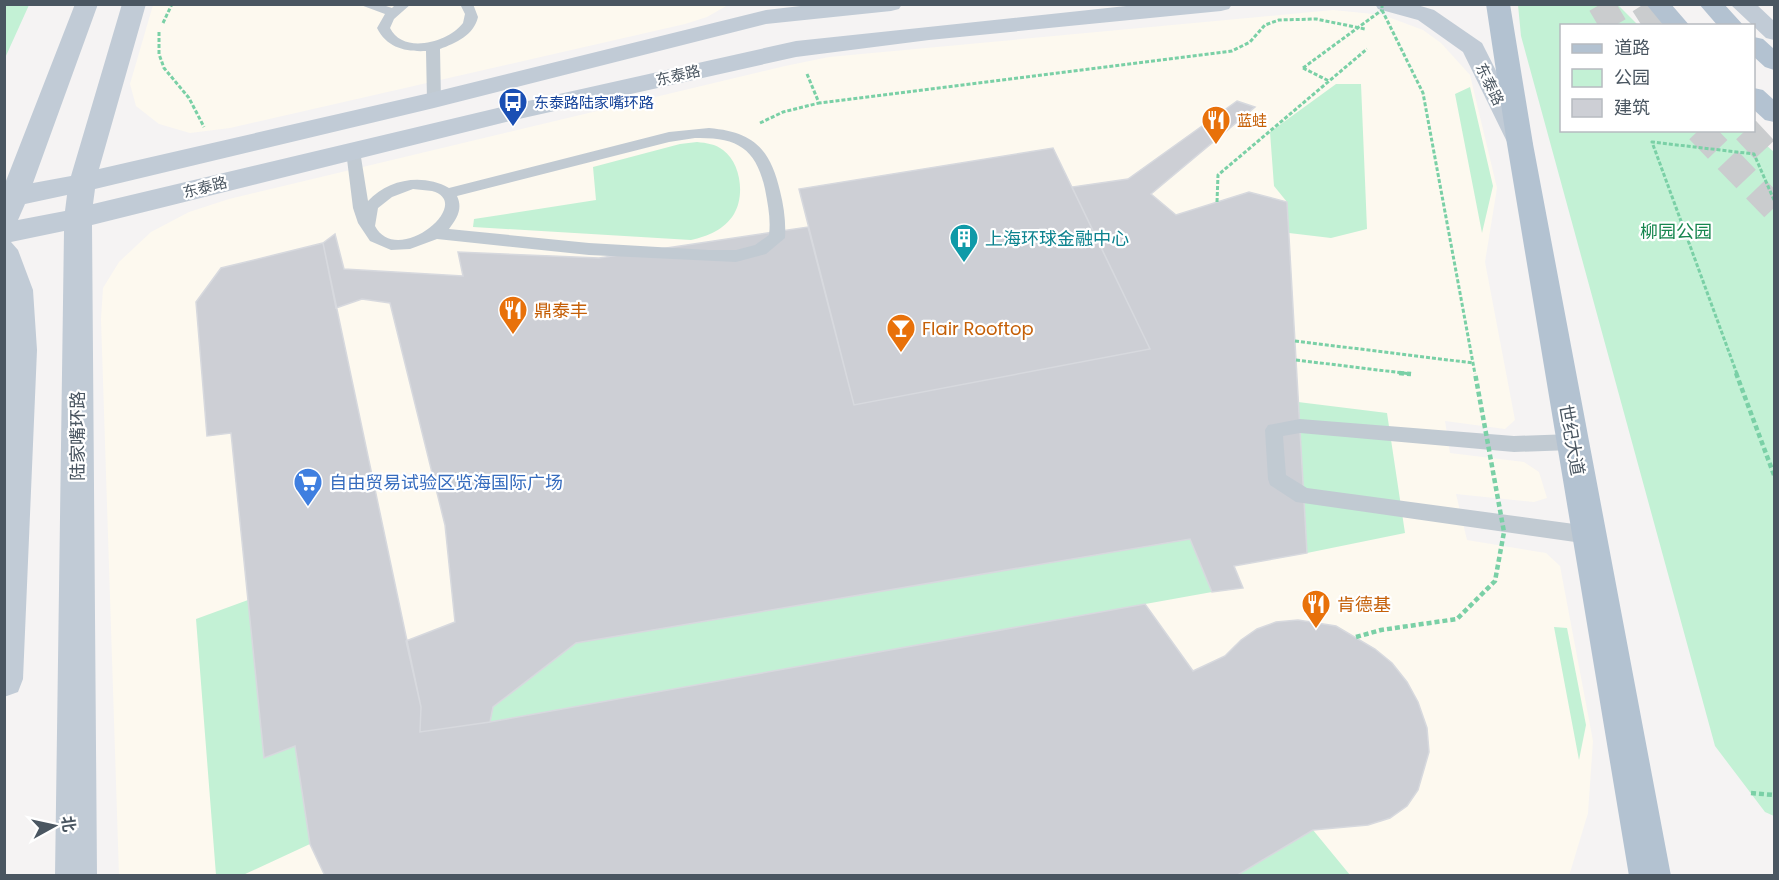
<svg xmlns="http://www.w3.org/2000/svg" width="1779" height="880" viewBox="0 0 1779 880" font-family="Poppins,'Noto Sans SC',sans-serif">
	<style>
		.commercial { fill: #fdf9ef }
		.green { fill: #c3f1d5 }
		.building { fill: #cdcfd5; stroke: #d7d9de; stroke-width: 1.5 }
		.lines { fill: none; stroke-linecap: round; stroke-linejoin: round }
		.primary-tunnel { stroke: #caccce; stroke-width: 27; stroke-dasharray: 27 14; stroke-linecap: butt }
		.path-far1 { stroke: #7ad0a6; stroke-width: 3; stroke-dasharray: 4 2; stroke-linecap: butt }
		.path { stroke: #7ad0a6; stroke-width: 4.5; stroke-dasharray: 5 3; stroke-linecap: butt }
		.lane { fill: #c1cad2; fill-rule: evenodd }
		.secondary { fill: #c1cbd6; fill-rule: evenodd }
		.primary { fill: #b3c2d1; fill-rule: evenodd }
		.path-bridge-far1 { stroke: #7ad0a6; stroke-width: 3; stroke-dasharray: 4 2; stroke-linecap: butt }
		.path-bridge { stroke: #7ad0a6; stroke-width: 4.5; stroke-dasharray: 5 3; stroke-linecap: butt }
		.labels { text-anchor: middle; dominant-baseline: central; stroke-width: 4.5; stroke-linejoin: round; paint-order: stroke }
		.far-street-label { font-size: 15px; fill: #4a5661; stroke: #fff }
		.far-transit-label { font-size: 15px; fill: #164399; stroke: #fff; text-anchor: start }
		.far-food-label { font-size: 15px; fill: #c56008; stroke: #fff; text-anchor: start }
		.park-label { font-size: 18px; fill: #17864f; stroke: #fff }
		.culture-label { font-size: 18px; fill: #0d838f; stroke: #fff; text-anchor: start }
		.food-label { font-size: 18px; fill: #c56008; stroke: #fff; text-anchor: start }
		.street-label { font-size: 18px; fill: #4a5661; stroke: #fff }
		.shop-label { font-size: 18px; fill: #366cbe; stroke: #fff; text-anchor: start }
	</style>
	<rect width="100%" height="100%" fill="#f5f3f3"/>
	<path class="commercial" d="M153,5h575l-21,12 -22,7 -455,104 -40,5 -31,-9 -23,-18 -6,-22z
		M1333,10l50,5 40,15 18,13 29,32 27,113 -12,74 30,158 -10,9 -60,-8 5,32 74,9 15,10 8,26 -13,4 -78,-8 11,46 79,13 14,13 33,175 -5,72 -19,63 -1450,-1 -18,-556 2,-31 16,-26 32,-30 38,-20 40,-13 556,-133 44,-9z"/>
	<path class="green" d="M5,4l24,1 -24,53 -1,-53z
		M1518,5h100l20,20 -76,1v104l188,1 24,21v664l-9,-4 -50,-66 -194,-710z
		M1336,84h25l6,145 -36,9 -42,-5 -2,-31 -13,-16 -4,-54z
		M1470,87l23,99 -11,47 -27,-139z
		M697,142c10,1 18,2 26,8 18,13 22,46 11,64 -10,16 -26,22 -43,26l-218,-13 1,-8 122,-19 -3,-33 87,-23z
		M1298,402l89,11 18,120 -98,20z
		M1190,539l22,53 -722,130 3,-15 83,-64z
		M248,600l47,146 15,98 -67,31h-27l-20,-256z
		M1554,627l13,1 19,97 -7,35z
		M1313,830l37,45 -114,1z"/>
	<path class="building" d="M1237,101l18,6 -104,87 25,21 73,-23 38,10 20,351 -73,13 9,22 -31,4 -22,-53 -614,104 -83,64 -3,15 -70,10 1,-25 -15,-66 49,-19 -10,-97 -55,-222 -28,-4 -26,9 -13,-65 12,-9 9,35 119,7 -5,-24 141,6 209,-31 46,178 296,-56 -78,-162 56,-8z
		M1053,148l97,201 -296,56 -55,-216z
		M323,243l98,464 -1,25 70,-10 655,-118 48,67 32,-15 16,-16 16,-11 19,-7 22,-2 38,6 39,23 17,14 15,19 11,20 9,26 2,24 -11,38 -11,16 -17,12 -22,7 -55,5 -77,46h-911l-15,-32 -15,-98 -31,12 -33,-325 -24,3 -11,-134 25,-34z"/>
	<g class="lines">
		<path class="primary-tunnel" d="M1601,4l13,22
			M1644,4l14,22
			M1699,130l75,78
			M1746,130l28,30"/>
		<path class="path-far1" d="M163,23l9,-19
			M159,32v22l5,14 25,30 15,29
			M1303,68l26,13
			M807,74l12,29 413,-52 18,-9 15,-17 14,-5 37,-1 49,10
			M760,123l23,-11 36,-9
			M1217,202l1,-27 149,-126
			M1295,341l178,22
			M1296,360l115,14
			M1737,374l-85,-232 102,12 20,46"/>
		<path class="path" d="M1399,373l12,1
			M1736,373l38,102
			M1751,793l23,2"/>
		<path class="lane" d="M358,4h22l12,4 4,-4h15l-17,15 -4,9c13,27 59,14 73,-5l2,-9 -5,-10h13l5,13c-4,18 -22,26 -38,32l1,51 -2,3 -5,1 -7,-4 -1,-49c-20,1 -39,-3 -49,-23l8,-14z
			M709,128c44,4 61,20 71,63 4,16 6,31 5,47l-19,16 -30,8 -147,-7 -152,-16 -27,10 -19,1 -21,-9 -12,-18 -5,-15 -7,-57 7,-5 7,5 8,50c20,-22 55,-28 81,-13l220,-56zM695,138c42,-1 61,10 70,51 3,16 6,31 4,46l-14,10 -19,5h-27l-120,-7 -140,-14c8,-11 14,-20 8,-33l212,-54zM413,189c6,1 13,1 19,2 44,12 -35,77 -57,35l3,-18 14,-11z
			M1300,419l214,17 58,-2 6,3 3,5 -3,5 -6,3 -58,2 -214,-19 -17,3 3,39 21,13 282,38 7,3 3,6 -3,6 -7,3 -293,-42 -26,-17 -2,-6 -3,-49 3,-5z"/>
		<path class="secondary" d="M75,4h23l-65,179 38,-7 51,-172h24l-47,165 335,-77 332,-82 52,-6h84l-3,5 -8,2 -125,13 -332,84 -339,81 -2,15 417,-99 286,-64 349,-37h87l-3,5 -8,2 -292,29 -133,17 -286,64 -418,104 5,651h-42l9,-645 -53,11 7,8 15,40 4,60 -14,329 -5,13 -14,5v-511zM67,195l-2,16 -47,9 7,-16z
			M1375,4h39l20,6 48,33 51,101 -4,6 -9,3 -9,-3 -48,-98 -45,-32 -40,-11z
			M1730,4h26l18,17v19l-8,-2z"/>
		<path class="primary" d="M1486,4h24l23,140 138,732h-42l-122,-732z
			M1646,4h25l19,22h-26z
			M1699,4h25l20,22h-26z
			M1754,37l9,2 11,10v21l-9,-3 -11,-10z
			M1754,88l9,2 11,10v22l-9,-2 -11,-10z"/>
		<path class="path-bridge-far1" d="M1382,4v6l41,83 52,281
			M1303,68l79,-58"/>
		<path class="path-bridge" d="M1356,637l25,-7 76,-11 38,-38 9,-49 -29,-159"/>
	</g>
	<defs>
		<g id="bus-pin" transform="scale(1.5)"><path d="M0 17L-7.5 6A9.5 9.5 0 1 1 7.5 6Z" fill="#1a4fb4" stroke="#fff"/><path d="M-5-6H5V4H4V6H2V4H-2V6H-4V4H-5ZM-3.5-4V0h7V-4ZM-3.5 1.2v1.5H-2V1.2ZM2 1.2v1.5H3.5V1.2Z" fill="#fff"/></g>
		<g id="restaurant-pin" transform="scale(1.5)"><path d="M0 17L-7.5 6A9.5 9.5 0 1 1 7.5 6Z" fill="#e8710a" stroke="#fff"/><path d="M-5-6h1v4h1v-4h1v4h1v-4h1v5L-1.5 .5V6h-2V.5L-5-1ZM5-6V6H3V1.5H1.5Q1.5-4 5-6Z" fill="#fff"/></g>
		<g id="building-pin" transform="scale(1.5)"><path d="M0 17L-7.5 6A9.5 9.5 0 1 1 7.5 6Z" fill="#0f9aa8" stroke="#fff"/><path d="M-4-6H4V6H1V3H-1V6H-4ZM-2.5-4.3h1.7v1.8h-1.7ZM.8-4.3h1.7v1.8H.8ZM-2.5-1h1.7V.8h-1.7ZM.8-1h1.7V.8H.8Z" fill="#fff"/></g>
		<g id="bar-pin" transform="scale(1.5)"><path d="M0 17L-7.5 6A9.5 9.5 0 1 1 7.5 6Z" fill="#e8710a" stroke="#fff"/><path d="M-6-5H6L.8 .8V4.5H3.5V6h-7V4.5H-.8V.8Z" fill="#fff"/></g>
		<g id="supermarket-pin" transform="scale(1.5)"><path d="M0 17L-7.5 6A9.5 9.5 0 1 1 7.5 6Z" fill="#3f7fe0" stroke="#fff"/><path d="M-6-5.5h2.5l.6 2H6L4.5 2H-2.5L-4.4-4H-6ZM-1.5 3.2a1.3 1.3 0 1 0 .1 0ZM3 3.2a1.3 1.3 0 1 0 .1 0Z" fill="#fff"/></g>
	</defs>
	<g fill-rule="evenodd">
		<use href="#bus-pin" x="513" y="102"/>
		<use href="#restaurant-pin" x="1216" y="120"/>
		<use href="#building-pin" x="964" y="238"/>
		<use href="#restaurant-pin" x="513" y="310"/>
		<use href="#bar-pin" x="901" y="328"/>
		<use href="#supermarket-pin" x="308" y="482"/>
		<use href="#restaurant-pin" x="1316" y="604"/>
	</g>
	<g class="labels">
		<g class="far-street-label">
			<text transform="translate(678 75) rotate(-13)">东泰路</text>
			<text transform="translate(1490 84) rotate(64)">东泰路</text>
			<text transform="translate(205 187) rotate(-14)">东泰路</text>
		</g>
		<g class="far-transit-label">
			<text x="534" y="102">东泰路陆家嘴环路</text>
		</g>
		<g class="far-food-label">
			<text x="1237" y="120">蓝蛙</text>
		</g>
		<g class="park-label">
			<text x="1676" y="231">柳园公园</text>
		</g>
		<g class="culture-label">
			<text x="985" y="238">上海环球金融中心</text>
		</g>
		<g class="food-label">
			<text x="534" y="310">鼎泰丰</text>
			<text x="922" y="328">Flair Rooftop</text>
			<text x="1337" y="604">肯德基</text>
		</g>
		<g class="street-label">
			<text transform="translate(77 436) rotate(-90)">陆家嘴环路</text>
			<text transform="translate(1572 440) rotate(80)">世纪大道</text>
		</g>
		<g class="shop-label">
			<text x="329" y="482">自由贸易试验区览海国际广场</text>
		</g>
	</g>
	<rect width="1779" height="880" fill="none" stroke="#4a5661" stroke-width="12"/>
	<rect x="1560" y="24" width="195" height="108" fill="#ffffff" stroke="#b7bbc0" stroke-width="1.5"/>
	<rect x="1572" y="44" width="30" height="9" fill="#b3c2d1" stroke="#b7bbc0" stroke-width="1.5"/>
	<text x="1614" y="54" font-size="18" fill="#4a5661">道路</text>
	<rect x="1572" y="69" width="30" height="18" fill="#c3f1d5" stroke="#b7bbc0" stroke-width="1.5"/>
	<text x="1614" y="84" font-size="18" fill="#4a5661">公园</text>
	<rect x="1572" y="99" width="30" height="18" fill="#cdcfd5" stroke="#b7bbc0" stroke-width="1.5"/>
	<text x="1614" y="114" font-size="18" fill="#4a5661">建筑</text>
	<g transform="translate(54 826) rotate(82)" stroke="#ffffff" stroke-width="4.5" paint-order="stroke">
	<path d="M0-4.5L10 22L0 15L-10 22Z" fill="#4a5661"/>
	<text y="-9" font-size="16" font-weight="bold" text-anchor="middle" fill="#4a5661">北</text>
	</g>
</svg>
